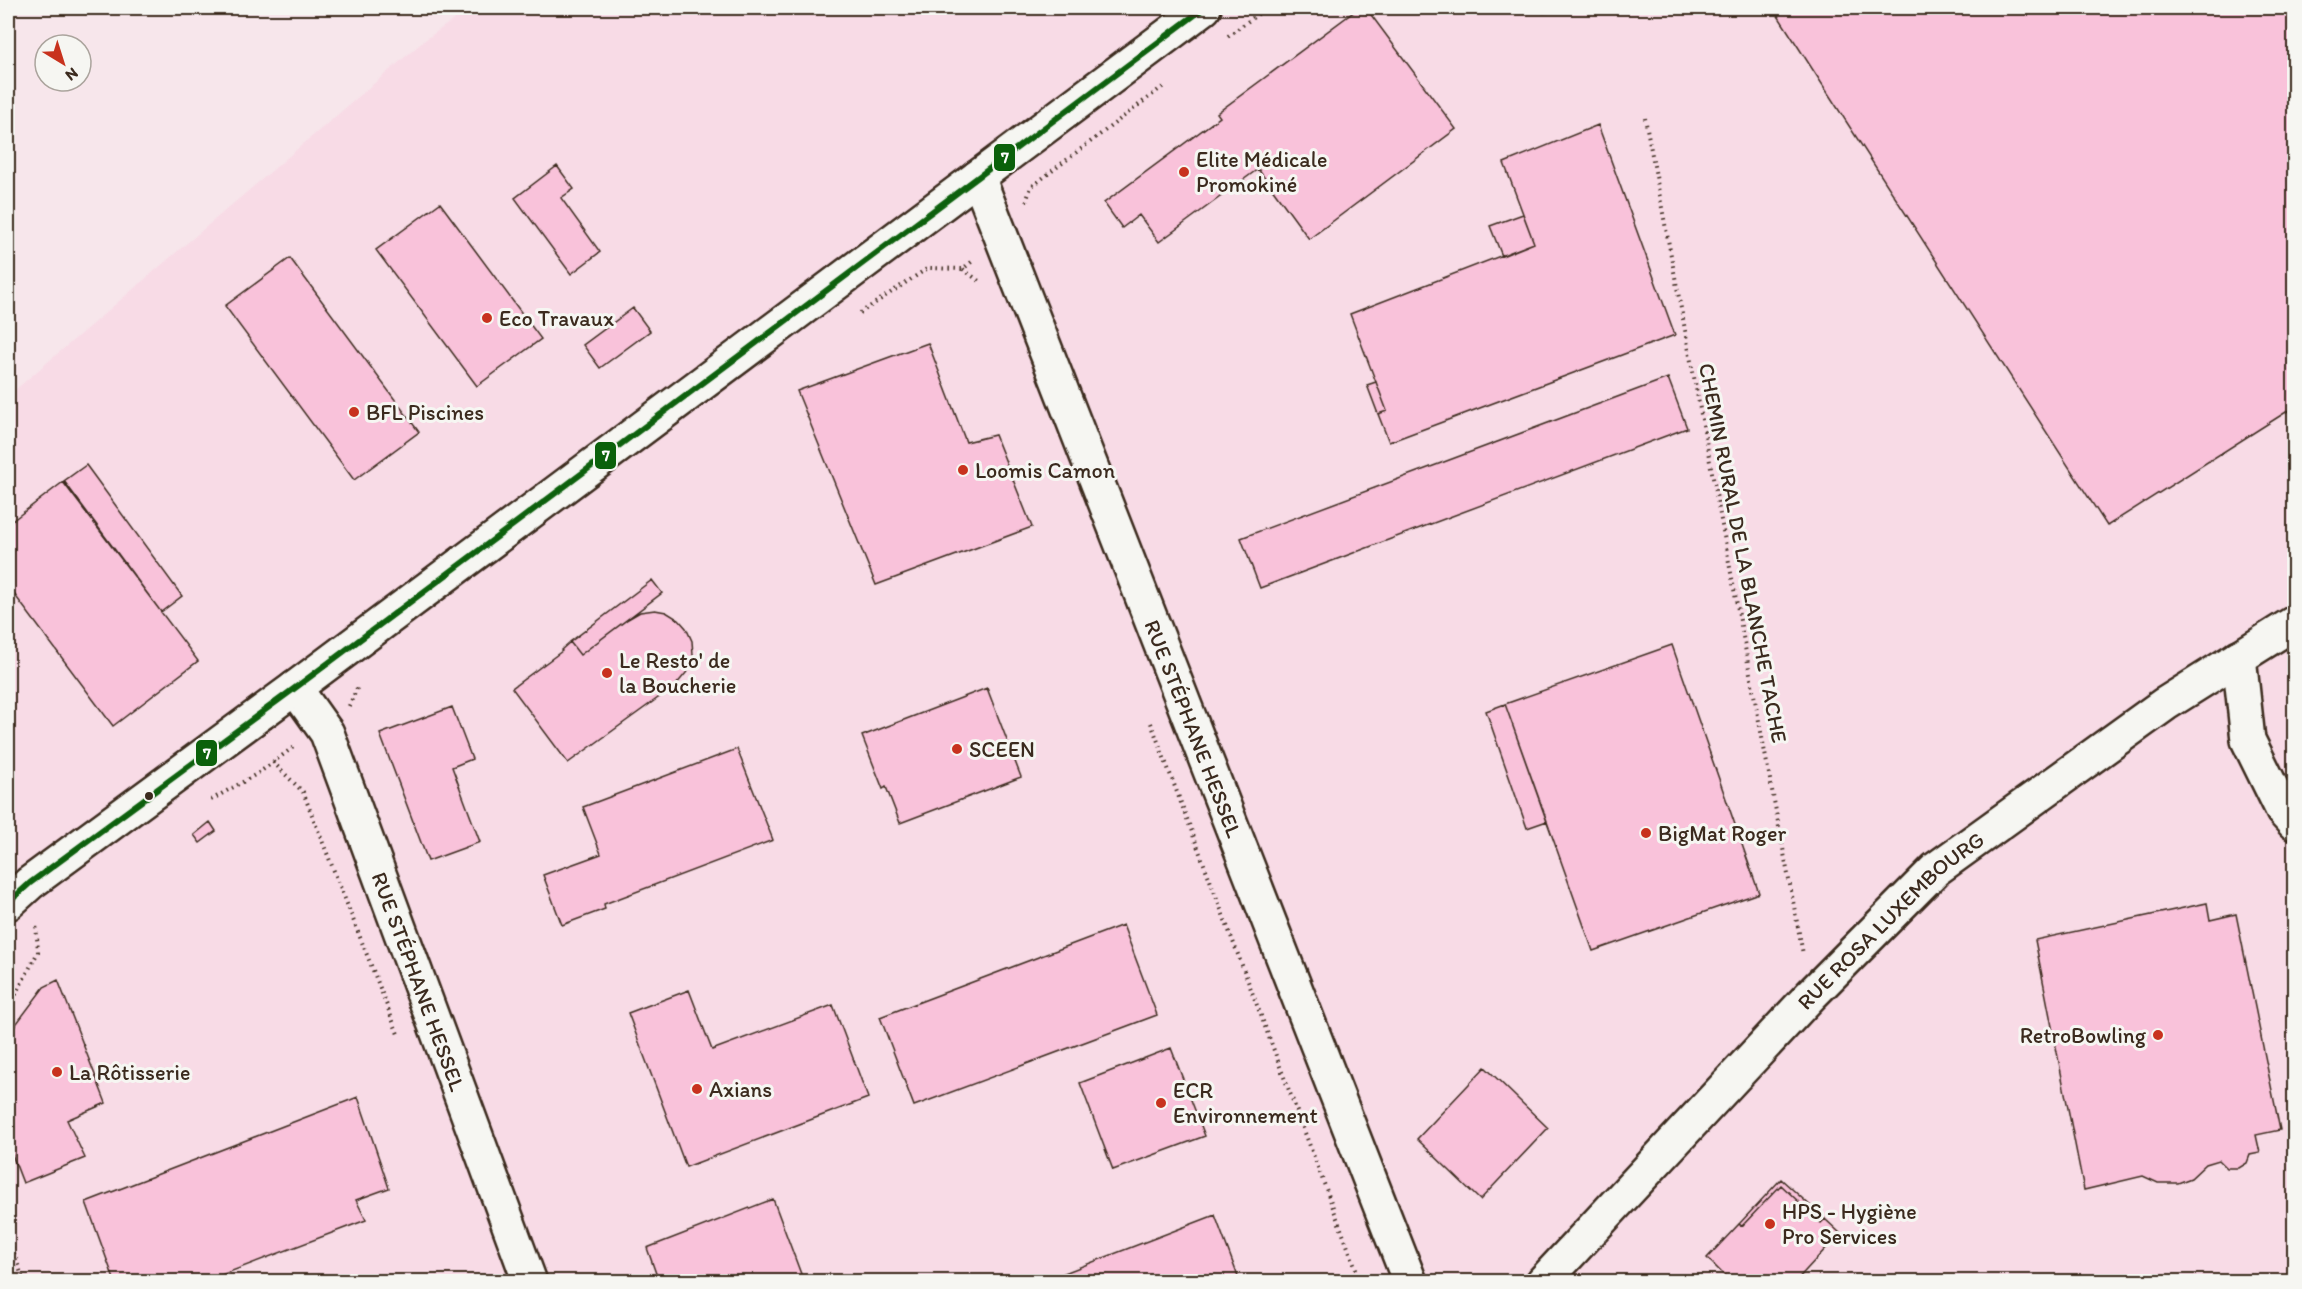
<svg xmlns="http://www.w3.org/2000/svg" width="2302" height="1289" viewBox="0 0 2302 1289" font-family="Itim,sans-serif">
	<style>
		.built { fill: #f8dbe6 }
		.building { fill: #f9c2da; stroke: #3b2a1e; stroke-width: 1.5 }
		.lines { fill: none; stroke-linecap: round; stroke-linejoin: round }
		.minor-casing { stroke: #3b2a1e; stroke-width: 38 }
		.path { stroke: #3b2a1e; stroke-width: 4; stroke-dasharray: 1.5 4.5; stroke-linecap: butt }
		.minor { stroke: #f6f6f2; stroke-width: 33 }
		.bus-1-casing { stroke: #f6f6f2; stroke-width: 10 }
		.bus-1 { stroke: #0b610b; stroke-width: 6 }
		.poi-dot { fill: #c8321e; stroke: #f6f6f2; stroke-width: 2 }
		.bus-dot { fill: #3b2a1e; stroke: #f6f6f2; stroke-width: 2 }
		.labels { text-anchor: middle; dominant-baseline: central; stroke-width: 6; stroke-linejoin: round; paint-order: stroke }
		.poi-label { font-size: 22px; fill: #3b2a1e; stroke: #f6f6f2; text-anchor: start }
		.street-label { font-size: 22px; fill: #3b2a1e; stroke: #f6f6f2 }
		.line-badge { stroke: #f6f6f2; stroke-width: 2 }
		.badge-label { font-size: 16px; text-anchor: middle; font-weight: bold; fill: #fff }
	</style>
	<rect width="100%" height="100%" fill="#f7e6eb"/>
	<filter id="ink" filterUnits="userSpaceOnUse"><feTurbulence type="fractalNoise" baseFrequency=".0167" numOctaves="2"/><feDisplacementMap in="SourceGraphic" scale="12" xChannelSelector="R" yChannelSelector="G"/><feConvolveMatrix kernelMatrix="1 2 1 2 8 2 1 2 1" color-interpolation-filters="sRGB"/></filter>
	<g filter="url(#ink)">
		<path class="built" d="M470,8h1824v1273h-2286v-885l417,-356z"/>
		<path class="building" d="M1359,8h7l90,121 -147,110 -51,-70 -99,73 -20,-27 -17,13 -18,-25 116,-86 -3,-4z
			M1542,8h45l-44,5z
			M1773,8h521v399l-187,119z
			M1598,125l77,210 -286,107 -11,-28 9,-3 -37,-97 184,-71 -30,-80z
			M557,166l17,23 -13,9 39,54 -29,22 -56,-76z
			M440,203l101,136 -64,47 -101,-136z
			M1523,214l11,29 -32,13 -12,-30z
			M290,258l129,174 -65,48 -129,-174z
			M633,308l17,23 -50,37 -17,-23z
			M928,343l38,99 29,-7 37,92 -156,58 -79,-194z
			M1668,378l19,50 -427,160 -19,-50z
			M1376,382l11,29 -9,3 -11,-29z
			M86,465l96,131 -21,16 -97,-131z
			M63,482l135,179 -85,65 -105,-140v-62z
			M652,580l10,13 -82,62 -10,-13z
			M655,610l11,2 13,8 7,8 6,13 1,14 -2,12 -15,18 -108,78 -56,-75 50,-37 -1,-1 9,-8 10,13 48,-36 12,-7z
			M1672,645l87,248 -166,58 -88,-247z
			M987,688l34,89 -121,46 -14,-36 -3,2 -21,-53z
			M1505,704l42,117 -20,7 -41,-117z
			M452,707l20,52 -20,8 28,75 -52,19 -48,-127z
			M737,749l36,91 -169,64 1,5 -43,16 -19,-50 58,-21 -18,-47z
			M210,822l6,9 -16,12 -6,-8z
			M2207,903l3,17 26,-6 44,216 -24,5 4,18 -10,2 -3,8 -8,5h-12l-8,-8 -13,4 -15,14 -13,5h-20l-15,-7 -59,14 -49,-250z
			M1123,925l34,90 -243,91 -34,-89z
			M58,980l48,123 -39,17 18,38 -62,25 -15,-39v-109l36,-48z
			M689,990l23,60 121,-45 35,93 -182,69 -58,-154z
			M1171,1048l34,88 -92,34 -33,-87z
			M1485,1067l63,61 -68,72 -63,-61z
			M358,1097l31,91 -33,12 10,20 -163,62h-88l-29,-80z
			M1781,1179l44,40 -4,4 -40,-38 -39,41 -3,-2z
			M1781,1185l40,38 4,-4 15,14 -45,49h-64l-24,-24 32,-34 3,2z
			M773,1199l31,83h-145l-12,-34z
			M1215,1215l25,67h-199z"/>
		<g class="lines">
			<g class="minor-casing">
				<g id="minor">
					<path id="s1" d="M978,177l432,1105"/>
					<path d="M2239,657l9,83 35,71 11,12"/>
					<path id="s2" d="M295,688l32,45 203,549"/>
					<path d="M8,903l22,-20 265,-195 909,-680"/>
					<path id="s3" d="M1543,1282l268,-287 125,-126 229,-165 129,-81"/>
				</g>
			</g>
			<path class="path" d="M1228,36l38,-28
				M1645,118l158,836
				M1026,202l5,-15 134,-102
				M963,269l16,12
				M860,313l68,-45 35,1 11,-9
				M349,706l9,-20
				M1151,723l210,559
				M273,762l30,30 95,242
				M211,800l49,-28 35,-26
				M8,1004l8,-10 22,-42 -2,-29
				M8,1236l16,46"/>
			<use href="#minor" class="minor"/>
			<g class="bus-1-casing">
				<path id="bus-1" d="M8,903l22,-20 265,-195 909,-680"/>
			</g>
			<use href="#bus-1" class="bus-1"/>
		</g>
	</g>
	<g class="poi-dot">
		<circle cx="1184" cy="172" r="6"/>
		<circle cx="487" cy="318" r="6"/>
		<circle cx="354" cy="412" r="6"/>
		<circle cx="963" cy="470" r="6"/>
		<circle cx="607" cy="673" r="6"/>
		<circle cx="957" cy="749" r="6"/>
		<circle cx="1646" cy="833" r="6"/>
		<circle cx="2158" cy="1035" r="6"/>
		<circle cx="57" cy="1072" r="6"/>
		<circle cx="697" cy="1089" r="6"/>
		<circle cx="1161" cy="1103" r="6"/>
		<circle cx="1770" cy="1224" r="6"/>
	</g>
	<circle class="bus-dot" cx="149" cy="796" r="5"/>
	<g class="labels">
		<g class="poi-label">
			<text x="1196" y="159">Elite Médicale<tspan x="1196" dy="25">Promokiné</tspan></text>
			<text x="499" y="318">Eco Travaux</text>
			<text x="366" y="412">BFL Piscines</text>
			<text x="975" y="470">Loomis Camon</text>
			<text x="619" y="660">Le Resto' de<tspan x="619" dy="25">la Boucherie</tspan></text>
			<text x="969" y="749">SCEEN</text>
			<text x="1658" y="833">BigMat Roger</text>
			<text x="2146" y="1035" text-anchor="end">RetroBowling</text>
			<text x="69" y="1072">La Rôtisserie</text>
			<text x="709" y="1089">Axians</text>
			<text x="1173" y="1090">ECR<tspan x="1173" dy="25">Environnement</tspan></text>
			<text x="1782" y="1211">HPS - Hygiène<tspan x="1782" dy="25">Pro Services</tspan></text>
		</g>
		<g class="street-label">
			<text transform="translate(1743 553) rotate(79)">CHEMIN RURAL DE LA BLANCHE TACHE</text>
			<text stroke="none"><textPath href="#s1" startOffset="592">RUE STÉPHANE HESSEL</textPath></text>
			<text stroke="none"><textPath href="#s3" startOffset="502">RUE ROSA LUXEMBOURG</textPath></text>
			<text stroke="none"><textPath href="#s2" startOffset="320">RUE STÉPHANE HESSEL</textPath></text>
		</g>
	</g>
	<g class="line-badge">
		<rect x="993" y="143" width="23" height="29" rx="6" fill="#0b610b"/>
		<rect x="594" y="441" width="23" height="29" rx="6" fill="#0b610b"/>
		<rect x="195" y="739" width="23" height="28" rx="6" fill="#0b610b"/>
	</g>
	<g class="badge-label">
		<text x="1005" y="163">7</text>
		<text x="606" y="461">7</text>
		<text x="207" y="759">7</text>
	</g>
	<rect width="2302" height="1289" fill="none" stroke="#f6f6f2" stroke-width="30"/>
	<rect x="15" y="15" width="2272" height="1259" fill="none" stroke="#3b2a1e" stroke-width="2" filter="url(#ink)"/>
	<g transform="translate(63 63) rotate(142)"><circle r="28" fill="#f6f6f2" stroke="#aba49d" stroke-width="1.5"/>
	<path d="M0-4.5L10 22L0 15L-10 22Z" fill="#c8321e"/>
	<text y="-9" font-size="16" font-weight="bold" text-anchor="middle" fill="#3b2a1e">N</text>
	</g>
</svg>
